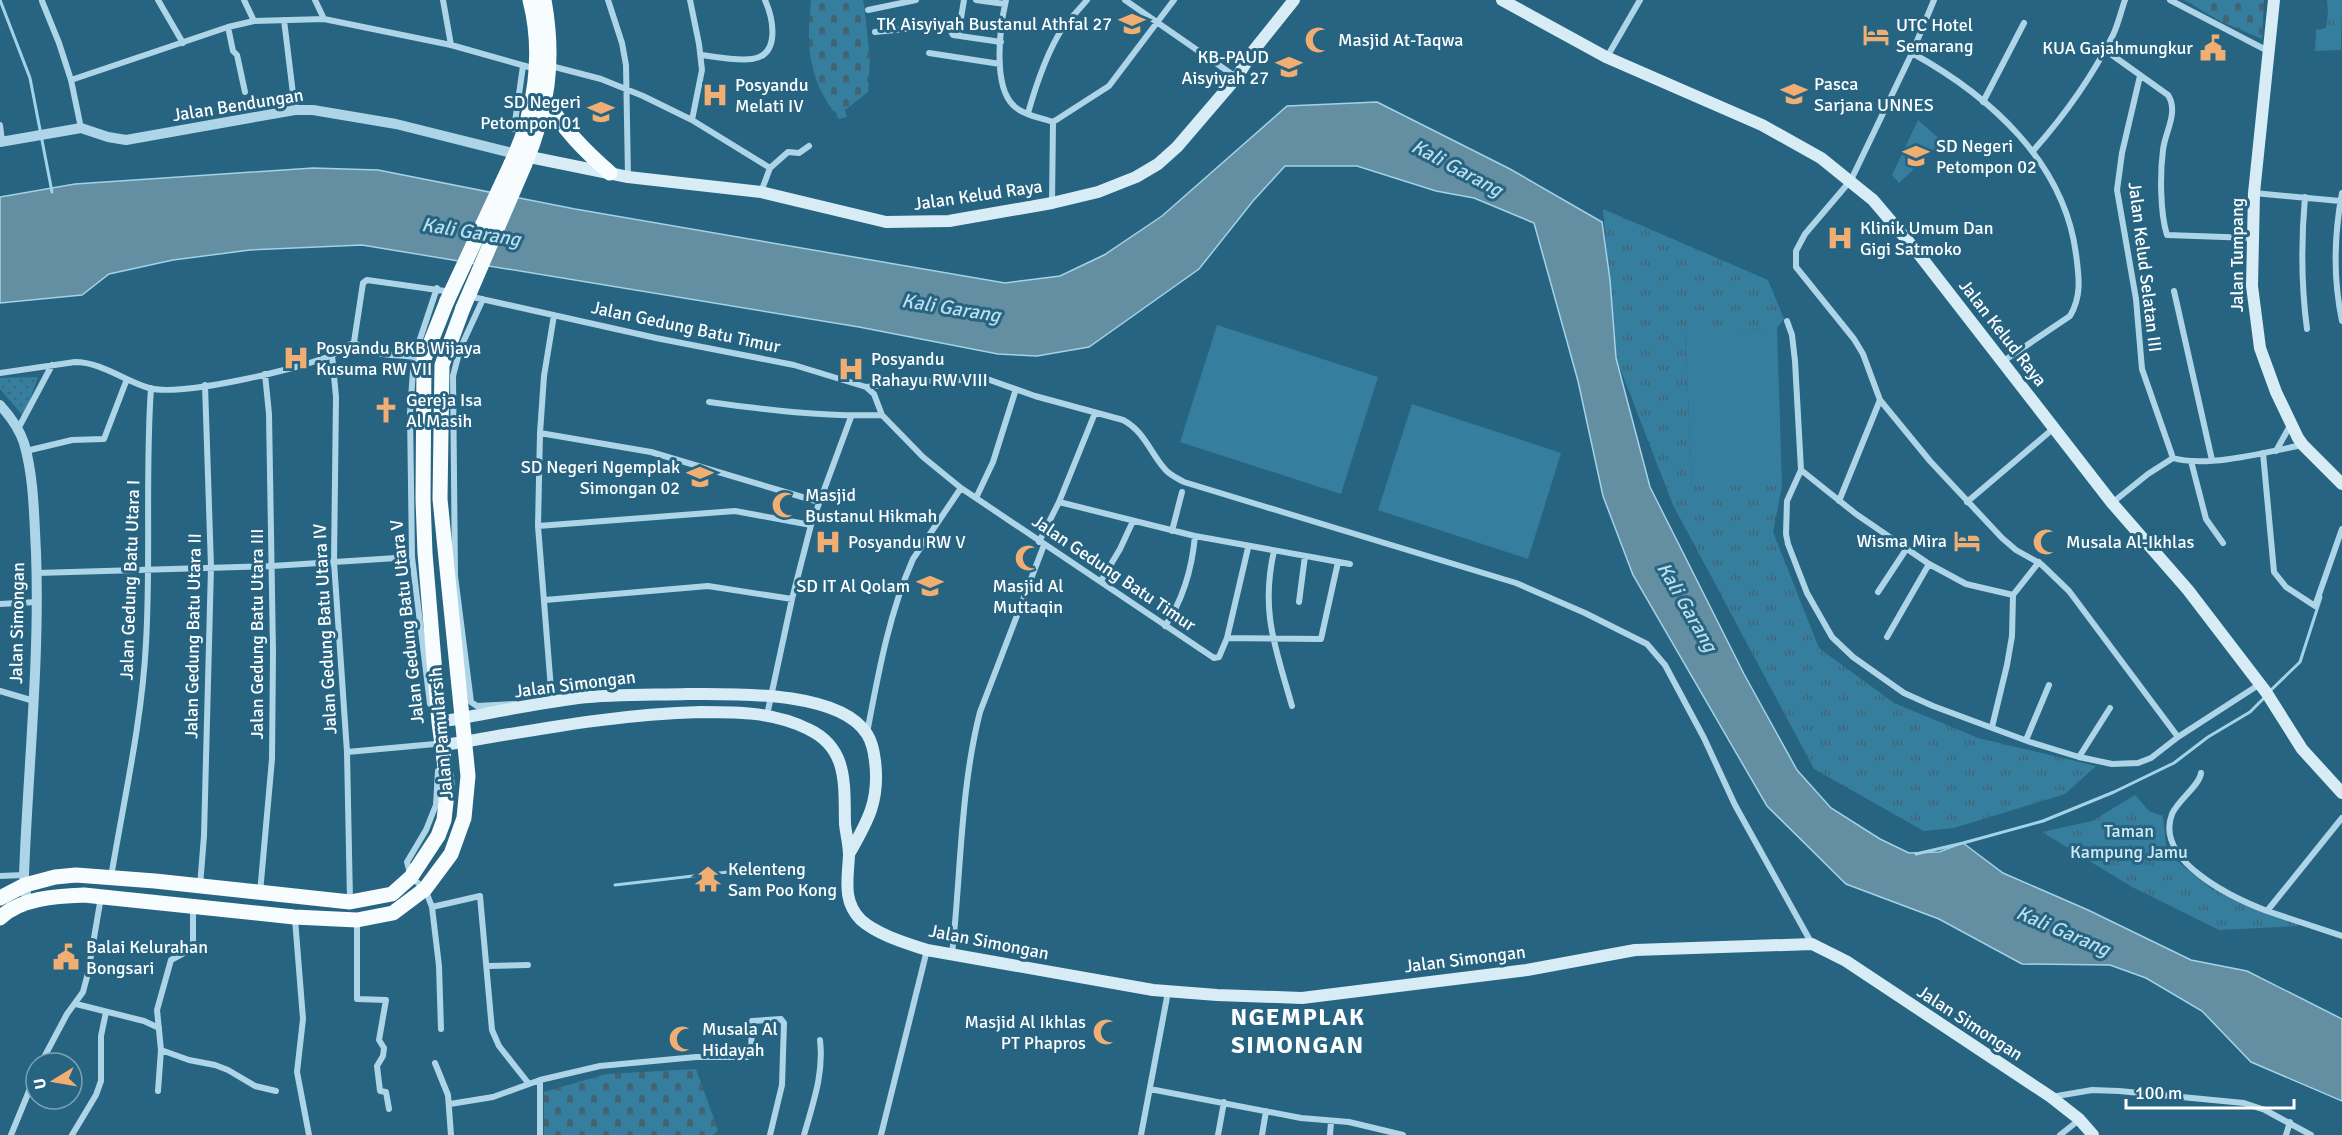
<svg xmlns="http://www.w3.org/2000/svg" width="2342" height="1135" viewBox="0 0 2342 1135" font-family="Signika,sans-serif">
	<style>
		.grass { fill: url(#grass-tufts) }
		.cemetery { fill: url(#cemetery-stones) }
		.garden { fill: url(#garden-dots) }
		.pitch { fill: #367e9e }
		.water { fill: #648ea2; stroke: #a2d3e7; stroke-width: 1.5 }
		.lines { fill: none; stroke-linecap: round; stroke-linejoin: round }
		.stream { stroke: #a2d3e7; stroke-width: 3 }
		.minor { stroke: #aed5e7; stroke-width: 6 }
		.tertiary { stroke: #aed5e7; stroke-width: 10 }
		.secondary { stroke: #d8ecf6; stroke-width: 12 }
		.trunk { stroke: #f7fcfe; stroke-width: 15 }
		.trunk-bridge { stroke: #f7fcfe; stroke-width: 15 }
		.labels { text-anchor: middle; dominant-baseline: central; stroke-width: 6; stroke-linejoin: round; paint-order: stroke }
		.poi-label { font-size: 18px; fill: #fff; stroke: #266482; text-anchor: start }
		.street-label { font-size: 18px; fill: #fff; stroke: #266482 }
		.park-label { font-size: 18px; fill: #d1eaf5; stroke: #266482 }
		.water-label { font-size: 20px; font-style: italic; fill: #b9deee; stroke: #266482 }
		.district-label { font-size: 24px; font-weight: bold; letter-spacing: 1.5px; fill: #fff; stroke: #266482 }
	</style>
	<defs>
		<pattern id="grass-tufts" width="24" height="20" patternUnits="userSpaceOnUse" patternTransform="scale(1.5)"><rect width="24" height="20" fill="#367e9e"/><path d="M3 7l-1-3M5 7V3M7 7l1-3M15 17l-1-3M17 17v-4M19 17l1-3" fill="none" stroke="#416575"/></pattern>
		<pattern id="cemetery-stones" width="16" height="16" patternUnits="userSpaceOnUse" patternTransform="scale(1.5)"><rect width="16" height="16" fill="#367e9e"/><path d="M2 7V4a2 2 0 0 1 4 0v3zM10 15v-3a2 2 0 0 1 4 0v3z" fill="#416575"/></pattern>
		<pattern id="garden-dots" width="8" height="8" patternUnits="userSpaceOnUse" patternTransform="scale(1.5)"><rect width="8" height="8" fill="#367e9e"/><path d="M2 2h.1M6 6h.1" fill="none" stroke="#416575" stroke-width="1.8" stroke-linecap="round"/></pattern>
	</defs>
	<rect width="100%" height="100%" fill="#266482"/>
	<path class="grass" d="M2327,0h15l-1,50 -26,1 1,-21 10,-2 2,-16z
		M1603,209l165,71 16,39 -7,9 -92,2 7,156h90l-9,46 46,116 75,55 84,35 118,28 -31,28 -111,34 -30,3 -110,-62 -141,-264 -57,-147z
		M2135,795l14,16 14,5 3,29 12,17 35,28 11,-4 8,13 33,14 34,6 -1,7 -79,4 -87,-43 -90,-55 50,-11z"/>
	<path class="cemetery" d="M811,0h52l1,4 6,56 -2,32 -23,18 2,7 -8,2c-31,-41 -33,-69 -28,-119z
		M2184,0h80l-2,39 -42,-18z
		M696,1069l22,61 -5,5h-169v-43l62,-18z"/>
	<path class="garden" d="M38,377l-14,40 -24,-28v-11z"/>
	<path class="pitch" d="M1918,120l25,22 -44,41 -7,-8z
		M1217,325l161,52 -37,117 -161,-52z
		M1777,328l5,158h-90l-7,-157z
		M1412,404l149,49 -33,106 -150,-49z"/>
	<path class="water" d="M1377,102l133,67 92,53 8,58 6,78 34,129 94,187 53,96 34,38 49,31 29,14 30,-1 24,-9 40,30 85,37 103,50 56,11 95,48v82l-91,-39 -49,-51 -56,-33 -36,-13 -88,-1 -83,-45 -93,-35 -79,-78 -134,-231 -30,-79 -25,-115 -44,-158 -60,-25 -38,-7 -79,-25h-72l-32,35 -54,68 -110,78 -52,9 -39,-2 -139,-27 -497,-82 -112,5 -77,10 -64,14 -27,21 -82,8v-106l75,-13 238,-16 65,2 197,39 430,74 55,-7 44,-21 58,-39 125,-110z"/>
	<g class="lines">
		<path class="stream" d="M0,0l30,78 22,114
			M2270,691l30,-29 21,-65
			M1916,854l47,-11 80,-22 71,-29 60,-29 34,-26 42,-25 16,-16
			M615,885l113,-13"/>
		<path class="minor" d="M158,0l25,43
			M244,0l10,21
			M315,0l9,19
			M443,0l8,45
			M608,0l14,43 4,22 2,112
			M690,0l9,44 3,26 -10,50
			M976,0l29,4
			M1006,0c-6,26 -14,86 8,106 9,9 27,12 39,16
			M1125,0l111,77
			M2170,0l98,51
			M42,1l17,42 12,37
			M868,10l48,-10
			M284,20l11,90
			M228,27l5,24 4,4 8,37
			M875,32l70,-7 4,3 4,7 48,7
			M958,36l6,-36
			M2105,50l63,45c11,17 -3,37 -5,55 -3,23 -3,63 4,85l85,3
			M929,53l71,11
			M1912,53c78,43 152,109 164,201 3,23 6,42 -6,62l-68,46
			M701,55c16,2 35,6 51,4 29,-4 21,-41 13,-59
			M1607,57l33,-57
			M551,66l50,13 42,17 49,24 78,48 -9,24
			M2140,76l-18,77 -5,37 19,109 6,70 31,89
			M1983,102l41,-79
			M1028,113c8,-28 18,-59 34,-84 7,-10 17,-19 25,-29
			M0,125l2,16
			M81,128l-10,-48 157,-53 26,-6 70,-2 127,26 85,24
			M514,129l9,-63
			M2033,151c31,-35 59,-74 80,-116 5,-10 8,-24 12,-35
			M770,168l18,-16 11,1 10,-7
			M2254,193l86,8
			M2342,193c-8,42 -9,85 0,128
			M2305,197c-4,45 -4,87 2,132
			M1052,203l1,-81 56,-36 65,-86
			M2174,291l38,169
			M468,296l188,42 138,27 72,22 8,7 8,21 41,42 38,31 253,170 5,-1 8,-19 21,-90
			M483,299l-23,50 -7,27 2,200 16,126 6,4 38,-2
			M1787,321l5,14 3,26 6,109 -14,31 -1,33 2,10 19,49 25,44 21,20 51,36 29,13 97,36 49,15 33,7 26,-1 13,-5 27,-21 82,-53
			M354,342c16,15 40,12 60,15
			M332,355l4,42 -2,165 13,190 3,149
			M0,373l75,-11c26,0 50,19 74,26 32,9 149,-19 181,-32 9,-3 17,-10 24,-14l9,-59 4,-3 85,12
			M866,387l42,-5 79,-3 48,17 88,24c21,11 27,32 41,48 5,7 13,10 20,14l332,101 69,30 62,31 18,21 39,73 31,67 77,139
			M1880,400l50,61 72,77 14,12 25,14 28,27 109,146
			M709,402c58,8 114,15 173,13
			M18,429l34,-64
			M540,433l111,19 168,50
			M26,451l46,-11 32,-1 23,-60
			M2276,451l15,-27
			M2263,453l11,119 12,15 29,19 27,-77
			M2191,461l15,58 17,24
			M1801,470l55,44 73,50 37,20 47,11
			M976,498l17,-36 23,-73
			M1839,501l41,-101 -17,-46 -9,-15 -58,-72v-16l9,-17 46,-54 61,-127 22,-53
			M1059,502l136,34 155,28
			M1967,502l87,-74
			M2112,503l36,-29 25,-16c33,10 95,-6 129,-13
			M538,526l197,-15 76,14
			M1172,531l10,-39
			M1039,542l20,-40 36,-89
			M1274,551c-14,61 2,98 18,155
			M37,573l235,-7 140,-9
			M1101,581l19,-32 13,-28
			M1878,592l29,-44
			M545,600l163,-14 84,13
			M1299,602l6,-46
			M0,604l37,-2
			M1165,626c18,-26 27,-58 30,-90
			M1887,637l42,-73
			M1227,638l94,1 17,-77
			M0,691l34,10
			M552,702l-14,-176 2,-93 4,-57 10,-61
			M430,704l-18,-147 -2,-144 4,-56 23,-69
			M767,715l25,-116 19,-74 40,-108
			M1992,727l15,-62 5,-29 1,-41 26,-33
			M867,733c11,-58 22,-120 46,-174l48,-71
			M2026,740l23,-55
			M347,752l88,-8
			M2079,757l31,-49
			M438,771l-2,34 -10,25 -19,32 4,15 14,12 7,18 48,-11 12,134 7,16 30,38
			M2201,773c-1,12 -23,27 -29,41 -18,47 61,84 95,97l75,-93
			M0,876l24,-1
			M111,877c13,-78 31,-156 35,-234 5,-85 -1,-170 5,-255
			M200,886l4,-50 7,-269 -6,-182
			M260,893l12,-134 1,-107 -4,-238 -4,-40
			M432,907l7,59 2,63
			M2267,911l75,25
			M295,919l8,100 -6,53 12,63
			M357,921v78l29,1 -7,40 5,8 -1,8 -6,10 3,25 6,1 3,17
			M952,954c9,-79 8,-164 28,-242l64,-167
			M488,966l40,-1
			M76,1004l68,17 15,7
			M161,1050l28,10 26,5 13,5 27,16 21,5
			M41,1063l26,-49 16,-22 5,-19 13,-76
			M435,1063l13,32 3,40
			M1150,1089l151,29 48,4 54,13
			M158,1091l3,-41 -4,-40 14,-50 22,-12v-41
			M2051,1097l41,-7 27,1 125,12 21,7 46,25
			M450,1104l43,-7 47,-17 60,-14 96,-9h51l4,-2 1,-34 29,-2 3,4 -2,62 -12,50
			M11,1135l25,-61
			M72,1135l24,-40 5,-14v-45l5,-24
			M540,1135v-55
			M804,1135c9,-32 20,-61 16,-95
			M881,1135l46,-185
			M1141,1135l27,-143
			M1218,1135l6,-33
			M1262,1135l4,-24
			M1330,1135l1,-13
			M2060,1135l19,-15
			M2286,1135l4,-13"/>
		<path class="tertiary" d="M0,142l81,-14 27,9 18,3 169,-30h18l83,14 120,30
			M0,405c10,11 19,23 24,38 10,34 10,73 12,109 4,108 -8,215 -12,323l3,28"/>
		<path class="secondary" d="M1502,0l104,57 156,68 59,33 52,42 45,53 194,250 76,87 78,102 36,57 40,44
			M2274,0l-20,193 -2,93 8,62 16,44 22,46 5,7 39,39
			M520,155l108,22 133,15 125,30 63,-1 103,-18 46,-11 38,-15 22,-13 19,-17 60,-70 17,-27 40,-50
			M439,722c47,-8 93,-18 139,-24 36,-4 73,-3 109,-4 46,0 152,-4 180,40 5,8 7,18 8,27 5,39 -7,60 -26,93
			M444,745c86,-14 170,-31 257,-33 37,0 73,0 107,17 41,19 36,57 37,95 1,10 4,21 4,31 -1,24 -7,46 12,65 17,15 45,23 66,30l226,40 64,5 85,3 225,-28 108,-20 177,-6 34,17 205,136 28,22 14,16"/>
		<path class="trunk" d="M546,100c17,29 39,51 64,73
			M511,164c24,-50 33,-110 19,-164
			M524,166c24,-56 31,-106 20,-166
			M0,898l25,-13 30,-8 21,-2 79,6 195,21 42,-8 19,-17 27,-41 6,-16 2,-18 1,-19 -8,-61 -14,-169 -2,-54 1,-140 23,-58
			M0,918c20,-20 57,-22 84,-23l210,22 63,3 36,-7 32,-24 26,-35 13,-36 4,-42 -28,-277 2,-134 21,-57"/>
		<path class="trunk-bridge" d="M447,301l64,-137
			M463,308l61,-142"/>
	</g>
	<defs>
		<g id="school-bare" transform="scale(2.07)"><path d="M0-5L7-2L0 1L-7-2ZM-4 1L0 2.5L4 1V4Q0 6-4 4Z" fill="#f0ae73" stroke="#266482" stroke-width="2.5" paint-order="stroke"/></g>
		<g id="hotel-bare" transform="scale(2.07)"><path d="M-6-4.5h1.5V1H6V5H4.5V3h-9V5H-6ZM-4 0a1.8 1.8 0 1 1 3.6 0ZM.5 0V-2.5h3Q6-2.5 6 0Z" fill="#f0ae73" stroke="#266482" stroke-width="2.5" paint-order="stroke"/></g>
		<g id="mosque-bare" transform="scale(2.07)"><path d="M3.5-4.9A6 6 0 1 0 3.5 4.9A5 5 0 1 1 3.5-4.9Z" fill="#f0ae73" stroke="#266482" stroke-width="2.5" paint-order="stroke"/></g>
		<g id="civic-bare" transform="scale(2.07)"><path d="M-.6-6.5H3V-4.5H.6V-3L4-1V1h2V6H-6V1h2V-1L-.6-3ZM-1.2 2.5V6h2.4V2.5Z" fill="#f0ae73" stroke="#266482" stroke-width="2.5" paint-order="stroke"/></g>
		<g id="university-bare" transform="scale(2.07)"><path d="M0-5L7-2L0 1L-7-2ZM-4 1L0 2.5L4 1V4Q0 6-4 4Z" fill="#f0ae73" stroke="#266482" stroke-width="2.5" paint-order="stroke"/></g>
		<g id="hospital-bare" transform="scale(2.07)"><path d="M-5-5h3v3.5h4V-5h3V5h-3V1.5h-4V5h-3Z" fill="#f0ae73" stroke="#266482" stroke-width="2.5" paint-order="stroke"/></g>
		<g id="church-bare" transform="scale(2.07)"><path d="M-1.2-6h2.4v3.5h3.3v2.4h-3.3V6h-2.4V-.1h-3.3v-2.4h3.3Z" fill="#f0ae73" stroke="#266482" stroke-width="2.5" paint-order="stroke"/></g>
		<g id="temple-bare" transform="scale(2.07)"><path d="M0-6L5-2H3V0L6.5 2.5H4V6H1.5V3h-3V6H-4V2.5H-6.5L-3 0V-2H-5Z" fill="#f0ae73" stroke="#266482" stroke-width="2.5" paint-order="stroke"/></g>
	</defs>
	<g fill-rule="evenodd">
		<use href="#school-bare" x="1132" y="24"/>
		<use href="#hotel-bare" x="1876" y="35"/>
		<use href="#mosque-bare" x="1318" y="40"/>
		<use href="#civic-bare" x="2213" y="48"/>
		<use href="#school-bare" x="1289" y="67"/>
		<use href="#university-bare" x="1794" y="94"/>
		<use href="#hospital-bare" x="715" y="95"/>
		<use href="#school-bare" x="601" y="112"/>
		<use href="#school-bare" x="1916" y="156"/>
		<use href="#hospital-bare" x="1840" y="238"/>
		<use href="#hospital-bare" x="296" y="358"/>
		<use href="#hospital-bare" x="851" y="369"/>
		<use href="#church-bare" x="386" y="410"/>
		<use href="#school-bare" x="700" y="477"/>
		<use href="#mosque-bare" x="785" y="505"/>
		<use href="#hotel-bare" x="1967" y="541"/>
		<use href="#hospital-bare" x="828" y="542"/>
		<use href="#mosque-bare" x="2046" y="542"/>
		<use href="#mosque-bare" x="1028" y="558"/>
		<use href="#school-bare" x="930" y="586"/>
		<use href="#temple-bare" x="708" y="879"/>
		<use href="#civic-bare" x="66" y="957"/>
		<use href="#mosque-bare" x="1106" y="1032"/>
		<use href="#mosque-bare" x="682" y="1039"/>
	</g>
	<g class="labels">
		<g class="poi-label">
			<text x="1112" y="24" text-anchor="end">TK Aisyiyah Bustanul Athfal 27</text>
			<text x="1896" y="25">UTC Hotel<tspan x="1896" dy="21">Semarang</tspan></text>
			<text x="1338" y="40">Masjid At-Taqwa</text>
			<text x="2193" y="48" text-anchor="end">KUA Gajahmungkur</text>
			<text x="1269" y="57" text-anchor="end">KB-PAUD<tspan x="1269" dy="21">Aisyiyah 27</tspan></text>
			<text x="1814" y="84">Pasca<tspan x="1814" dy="21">Sarjana UNNES</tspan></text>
			<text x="735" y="85">Posyandu<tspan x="735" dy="21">Melati IV</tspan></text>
			<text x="581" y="102" text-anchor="end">SD Negeri<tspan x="581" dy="21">Petompon 01</tspan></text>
			<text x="1936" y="146">SD Negeri<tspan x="1936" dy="21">Petompon 02</tspan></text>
			<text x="1860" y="228">Klinik Umum Dan<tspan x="1860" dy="21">Gigi Satmoko</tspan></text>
			<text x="316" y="348">Posyandu BKB Wijaya<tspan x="316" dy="21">Kusuma RW VII</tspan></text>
			<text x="871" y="359">Posyandu<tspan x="871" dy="21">Rahayu RW VIII</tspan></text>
			<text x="406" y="400">Gereja Isa<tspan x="406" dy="21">Al Masih</tspan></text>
			<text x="680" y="467" text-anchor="end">SD Negeri Ngemplak<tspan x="680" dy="21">Simongan 02</tspan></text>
			<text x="805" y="495">Masjid<tspan x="805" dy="21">Bustanul Hikmah</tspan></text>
			<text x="1947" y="541" text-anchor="end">Wisma Mira</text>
			<text x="848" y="542">Posyandu RW V</text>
			<text x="2066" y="542">Musala Al-Ikhlas</text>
			<text x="910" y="586" text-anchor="end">SD IT Al Qolam</text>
			<text x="1028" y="586" text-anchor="middle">Masjid Al<tspan x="1028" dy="21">Muttaqin</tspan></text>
			<text x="728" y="869">Kelenteng<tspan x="728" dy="21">Sam Poo Kong</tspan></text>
			<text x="86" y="947">Balai Kelurahan<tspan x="86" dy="21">Bongsari</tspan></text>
			<text x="1086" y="1022" text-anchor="end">Masjid Al Ikhlas<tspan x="1086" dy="21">PT Phapros</tspan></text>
			<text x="702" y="1029">Musala Al<tspan x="702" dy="21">Hidayah</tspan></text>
		</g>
		<g class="street-label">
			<text transform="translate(238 105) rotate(-9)">Jalan Bendungan</text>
			<text transform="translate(978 195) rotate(-8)">Jalan Kelud Raya</text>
			<text transform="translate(2237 255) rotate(-90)">Jalan Tumpang</text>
			<text transform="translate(2145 267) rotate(83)">Jalan Kelud Selatan III</text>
			<text transform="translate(686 327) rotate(12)">Jalan Gedung Batu Timur</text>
			<text transform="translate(2003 333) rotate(52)">Jalan Kelud Raya</text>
			<text transform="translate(1114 573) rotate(34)">Jalan Gedung Batu Timur</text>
			<text transform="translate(130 580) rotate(-88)">Jalan Gedung Batu Utara I</text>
			<text transform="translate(407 622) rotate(-96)">Jalan Gedung Batu Utara V</text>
			<text transform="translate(17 623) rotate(-89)">Jalan Simongan</text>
			<text transform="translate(325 629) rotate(-93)">Jalan Gedung Batu Utara IV</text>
			<text transform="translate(257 634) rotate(-90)">Jalan Gedung Batu Utara III</text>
			<text transform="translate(193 636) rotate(-89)">Jalan Gedung Batu Utara II</text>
			<text transform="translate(575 684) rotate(-7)">Jalan Simongan</text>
			<text transform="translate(441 733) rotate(-95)">Jalan Pamularsih</text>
			<text transform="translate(989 942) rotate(11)">Jalan Simongan</text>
			<text transform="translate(1465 959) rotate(-7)">Jalan Simongan</text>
			<text transform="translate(1970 1023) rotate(33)">Jalan Simongan</text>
		</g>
		<g class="park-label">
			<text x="2129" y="831">Taman<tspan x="2129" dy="21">Kampung Jamu</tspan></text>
		</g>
		<g class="water-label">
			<text transform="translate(1457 168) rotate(28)">Kali Garang</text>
			<text transform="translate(471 232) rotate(9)">Kali Garang</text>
			<text transform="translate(951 308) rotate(9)">Kali Garang</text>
			<text transform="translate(1687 607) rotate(60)">Kali Garang</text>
			<text transform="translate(2063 931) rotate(23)">Kali Garang</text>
		</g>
		<g class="district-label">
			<text x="1298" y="1017">NGEMPLAK<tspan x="1298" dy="28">SIMONGAN</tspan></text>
		</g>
	</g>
	<g transform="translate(54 1081) rotate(259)"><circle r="28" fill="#266482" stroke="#7da2b4" stroke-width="1.5"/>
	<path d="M0-4.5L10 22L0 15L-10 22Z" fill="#f0ae73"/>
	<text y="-9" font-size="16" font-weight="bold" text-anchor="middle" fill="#ffffff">U</text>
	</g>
	<path d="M2126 1099v9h168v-9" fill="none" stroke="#ffffff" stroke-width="3"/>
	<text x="2135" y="1099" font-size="18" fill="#ffffff" stroke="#266482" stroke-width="4.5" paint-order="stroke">100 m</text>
</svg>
